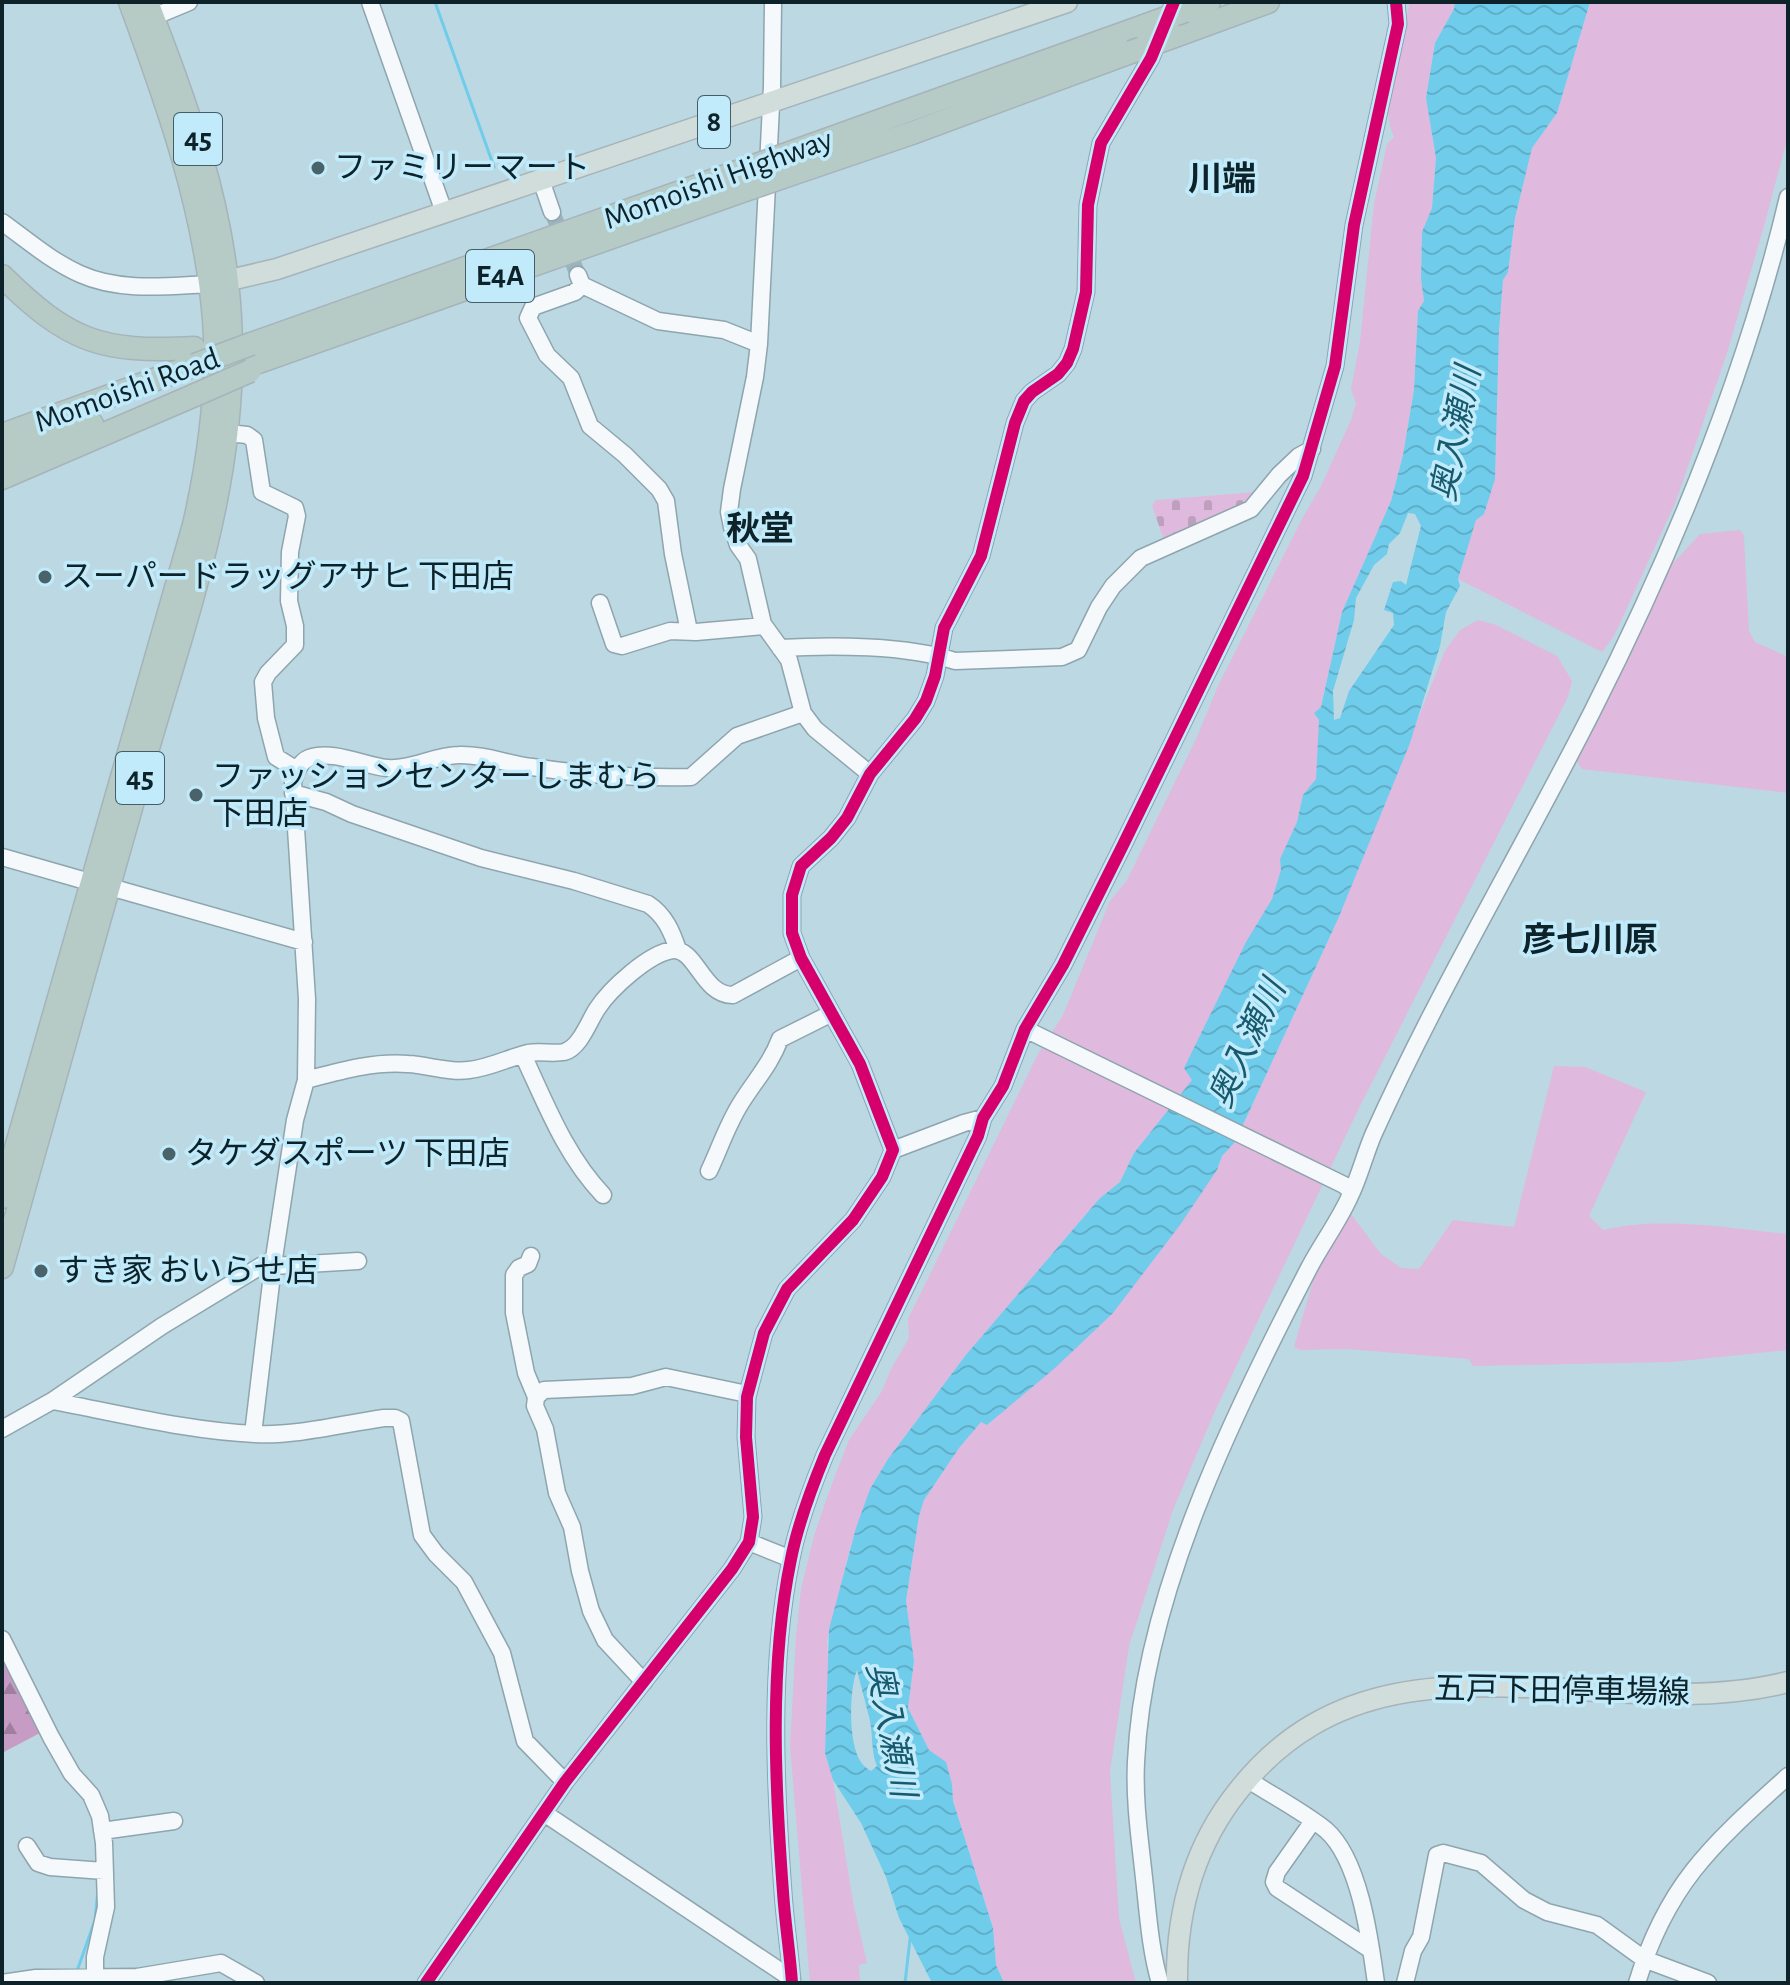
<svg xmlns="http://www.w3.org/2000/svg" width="1790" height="1985" viewBox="0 0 1790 1985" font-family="'Alegreya Sans','Noto Sans JP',sans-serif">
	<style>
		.green { fill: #e0b9de }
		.forest { fill: url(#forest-firs) }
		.cemetery { fill: url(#cemetery-stones) }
		.water { fill: url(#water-waves); fill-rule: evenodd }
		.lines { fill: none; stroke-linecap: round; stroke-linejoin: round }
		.stream { stroke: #6fcceb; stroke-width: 3 }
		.minor-tunnel { stroke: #99b4be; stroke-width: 16; stroke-dasharray: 16 8; stroke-linecap: butt }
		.minor-casing { stroke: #8ea5ae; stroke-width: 19 }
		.major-casing { stroke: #a6b4ba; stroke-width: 23 }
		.highway-casing { stroke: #a6b4ba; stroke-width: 25 }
		.minor { stroke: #f5f9fb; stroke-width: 16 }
		.major { stroke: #d0dddb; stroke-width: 20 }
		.highway { stroke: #b6cac6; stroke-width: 22 }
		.highway-bridge-casing { stroke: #a6b4ba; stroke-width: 25; stroke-linecap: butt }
		.highway-bridge { stroke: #b6cac6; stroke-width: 22 }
		.cycleway-casing { stroke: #c1ebfb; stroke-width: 17 }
		.cycleway { stroke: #d6006c; stroke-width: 12 }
		.poi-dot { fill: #4a626a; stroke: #c1ebfb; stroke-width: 3 }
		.labels { text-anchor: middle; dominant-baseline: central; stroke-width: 7; stroke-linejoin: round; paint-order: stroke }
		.shield { fill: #c1ebfb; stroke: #435e68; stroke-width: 2 }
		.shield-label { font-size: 30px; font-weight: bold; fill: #0d2229 }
		.poi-label { font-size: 32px; fill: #0d2229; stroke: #c1ebfb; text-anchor: start }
		.street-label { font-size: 32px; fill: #0d2229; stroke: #c1ebfb }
		.neighbourhood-label { font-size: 34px; font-weight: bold; fill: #0d2229; stroke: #c1ebfb }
		.water-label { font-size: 34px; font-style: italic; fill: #175a6e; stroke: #c1ebfb }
	</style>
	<defs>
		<pattern id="forest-firs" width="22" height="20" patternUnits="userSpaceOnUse" patternTransform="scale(2)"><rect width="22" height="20" fill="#c69bc4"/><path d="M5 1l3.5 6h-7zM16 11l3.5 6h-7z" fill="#9f7e9f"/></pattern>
		<pattern id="cemetery-stones" width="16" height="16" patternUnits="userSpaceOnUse" patternTransform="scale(2)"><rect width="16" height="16" fill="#e0b9de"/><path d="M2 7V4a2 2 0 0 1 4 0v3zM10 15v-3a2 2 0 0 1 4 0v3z" fill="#bf9fbe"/></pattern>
		<pattern id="water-waves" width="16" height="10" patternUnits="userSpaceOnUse" patternTransform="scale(2)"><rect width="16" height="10" fill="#6fcceb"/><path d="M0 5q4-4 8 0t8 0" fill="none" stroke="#5fafca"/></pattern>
	</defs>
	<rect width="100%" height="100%" fill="#bcd8e3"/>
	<path class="green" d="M1410,2h45l-1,7 -19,34 -9,55 10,60 -4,51 -10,23 -1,47 3,22 -6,10 -4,79 -11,65 -12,46 -49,111 -21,95 -7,6 5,6v18l-3,42 -13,16 -6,27 -16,37v11l-9,29 -6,14 -8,9 -69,149 4,9 -59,73 -14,29 -21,17 -134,157 -77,103 -18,30 -20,59 -23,94 2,31 -4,80 8,27 21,127 13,56 -8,2 1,18h-50l-20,-237 6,-109 5,-48 13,-53 16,-47 19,-49 33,-49 9,-22 18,-31 -1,-19 130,-265 25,-39 47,-114 17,-21 70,-143 21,-51 84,-167 19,-33 30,-66 5,-17 -5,-14 9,-47 14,-138 13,-60 7,-7c-17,-35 7,-98 16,-135z
		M1590,2h198v134l-24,90 -37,127 -51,148 -62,135 -12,16 -144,-73 18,-60 19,-40 4,-148 4,-52 5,-7 7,-54 17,-70 25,-35z
		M1740,530l4,6 5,95 6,11 33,15v136l-206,-24 -8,-11 88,-183 38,-41z
		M1478,620l18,5 61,31 15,25 -4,16 -209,411 -144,303 -42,99 -44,136 -19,126 9,146 17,65h-132l-8,-18 -3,-37 -40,-127 -1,-17 -6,-21 -17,-13 -21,-42 6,-47 -8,-60 13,-85 5,-16 35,-52 22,-26 7,3 229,-255 5,-14 13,-14 103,-223 107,-268 15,-21z
		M1554,1066l31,1 61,25 -57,124 14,14c60,-14 125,-2 185,4v116l-116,12 -199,4 -4,-7 -122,-10 -47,1 -6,-3 23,-80 29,-54 5,1 30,40 20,14 18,1 34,-49 61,7z"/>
	<path class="forest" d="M2,1652l38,81 -38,20z"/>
	<path class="cemetery" d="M1256,492l-18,20 -74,28 -12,-34 4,-6z"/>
	<path class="water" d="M1455,2h135l-33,111 -25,35 -17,70 -7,54 -5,8 -4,51 -4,148 -11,35 -8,6 -18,59 2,7 -14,26 -6,34 -30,97 -72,176 -103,223 -13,14 -5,14 -37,55 -67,88 -58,55 -68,57 -6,-3 -22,26 -35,52 -5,16 -13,85 8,60 -6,47 21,42 17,12 6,22 1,17 40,127 3,37 8,18h-72l-33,-65 -13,-41 -25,-54 -28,-43 -8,-27 4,-124 27,-101 14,-39 18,-30 77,-103 134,-157 21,-17 14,-29 58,-73 -8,-12 62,-126 26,-43 9,-29 -1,-11 17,-37 6,-27 13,-16 3,-59 -5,-7 7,-6 21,-95 49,-111 12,-46 11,-65 4,-79 6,-10 -3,-22 1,-47 10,-24 4,-50 -10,-60 9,-55 19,-34zM1408,513l7,1 6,12 -15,59 -5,-4 -8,1 -9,28 9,3 1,12 -45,66 -9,27 -6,2 -1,-29 21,-71 2,-22 18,-33 13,-11 2,-10 11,-11zM857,1670c4,17 9,34 13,51 3,15 1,31 7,45l-6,5c-4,-3 -8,-5 -10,-9 -13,-18 -12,-72 -4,-92z"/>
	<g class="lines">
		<path class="stream" d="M435,2l59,165
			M77,1971l18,-51 3,-30
			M905,1983l5,-44"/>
		<path class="minor-tunnel" d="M552,212l26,63"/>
		<g class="minor-casing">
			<path id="minor" d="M370,2l74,210
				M773,2l-1,84 -13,258 -4,33 -23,112 -3,23 3,15 6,18 10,14 15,65 26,36 14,53 12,16 55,45
				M153,17l36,-15
				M541,180l11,32
				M2,222c25,18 49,39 78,52 40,18 87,12 129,10
				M578,275l4,10 76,36 66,9 35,14
				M582,285l-7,7 -42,15 -5,11 19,37 24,23 19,48 35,29 34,34 7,12 7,53 16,77
				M228,433l19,2 7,5 8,52 33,16 2,8 -7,36 -1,49 6,25v19l-27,28 -5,9 3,36 10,39 21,13
				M600,603l14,41 8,2 48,-15 26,1 68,-6
				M780,648c51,-3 127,-3 175,13l107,-4 16,-7 21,-43 14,-21 28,-28 110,-49 28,-34 20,-19 13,-7
				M293,793l33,9 26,12 129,44 93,23 74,23c17,11 24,28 30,46
				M2,857l91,26
				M110,887l194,55
				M1025,1029l319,156 8,7
				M523,1055c23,49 42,100 80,140
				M306,1080c34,-9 68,-19 102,-16 20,1 42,9 61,6 20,-2 39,-12 59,-17 12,-2 25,1 36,-1 16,-4 25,-31 33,-43 13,-20 52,-56 76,-59 23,-2 30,46 60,45l68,-37
				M893,1150l71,-27 19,-5
				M709,1171c11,-23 18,-46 32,-68 15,-24 29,-38 39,-64l50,-25
				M531,1256l-3,8 -9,4 -5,7v38l12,60 10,24
				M273,1266l85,-5
				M52,1401c66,12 135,30 203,33 42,2 87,-10 129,-16h11l6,3 21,114 14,19 28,28 38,71 23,88 40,41
				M2,1429l50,-28 110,-75 112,-68
				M253,1434l21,-176 21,-138 11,-40 1,-81 -14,-217c3,-9 6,-20 16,-24 24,-9 55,8 78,10 24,2 48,-13 72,-13 24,-1 49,9 73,12 52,8 106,11 159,10l46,-41 66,-23
				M749,1542l42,17
				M2,1639l49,98 21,37 19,21 9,21 4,27 2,64 -11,50v19l-3,7
				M644,1682l-39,-42 -14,-29 -11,-40 -8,-44 -15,-34 -12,-64 -10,-23 1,-9 8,-7 88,-4 34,-9 81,17
				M1247,1779c26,17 55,32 79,51 34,30 44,110 50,153
				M544,1813l248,166
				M1313,1821l-36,51 -3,10 3,6 94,62
				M102,1831l72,-10
				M27,1846l11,17 12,4 54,4
				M2,1983l34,-5 101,-1 84,-14 35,20
				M426,1983l139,-201 167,-213 17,-27 4,-25 -7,-80 1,-40 17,-64 23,-44 66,-69 29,-43 11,-27 -33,-86 -59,-106 -9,-25v-38l9,-29 30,-28 16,-20 23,-44 45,-55 11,-18 9,-25 9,-48 37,-72 34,-133 9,-22 8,-9 26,-18 9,-11 6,-14 13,-57 2,-87 13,-62 50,-85 23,-56
				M792,1983c-2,-30 -7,-60 -9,-91 -8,-108 -14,-227 8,-333 7,-36 20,-70 34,-104l153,-319 5,-18 20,-32 22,-57 38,-64 60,-120 180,-369 32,-110 19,-141 44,-201 -2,-22
				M1160,1983c-10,-34 -12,-70 -16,-105 -4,-38 -10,-77 -8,-116 7,-163 96,-346 171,-490 13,-26 31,-49 43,-76 10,-20 15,-43 24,-63 65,-144 147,-281 218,-421 83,-164 154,-337 196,-515
				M1405,1983l8,-32 8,-14 16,-82 6,-2 38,10 43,37 23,12 50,13 47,34 64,24
				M1637,1983c30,-100 77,-140 151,-207"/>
		</g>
		<g class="major-casing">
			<path id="major" d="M213,284l64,-15 790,-267
				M1177,1983c-1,-70 17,-137 61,-192 142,-181 364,-62 550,-109"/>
		</g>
		<g class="highway-casing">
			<path id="highway" d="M1185,11l24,-9
				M1175,36l93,-34
				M784,155l357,-128
				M783,177l129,-44 219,-81
				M2,276c67,66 99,77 192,72
				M251,344l500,-177
				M250,365l501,-177
				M2,435l193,-70
				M2,457l90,-33
				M2,478l193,-83
				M2,1197l192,-672c15,-66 25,-138 20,-206 -9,-110 -46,-214 -84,-317
				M2,1267c48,-174 97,-346 146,-519 42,-144 91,-277 82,-430 -6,-114 -43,-211 -83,-316"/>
		</g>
		<use href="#minor" class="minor"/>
		<use href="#major" class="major"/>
		<use href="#highway" class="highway"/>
		<g class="highway-bridge-casing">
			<path id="highway-bridge" d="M1141,27l44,-16
				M1131,52l44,-16
				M751,167l33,-12
				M751,188l32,-11
				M195,365l56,-21
				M195,395l55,-24"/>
		</g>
		<use href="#highway-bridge" class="highway-bridge"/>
		<g class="cycleway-casing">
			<path id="cycleway" d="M426,1983l139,-201 167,-213 17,-27 4,-25 -7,-80 1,-40 17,-64 23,-44 66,-69 29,-43 11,-27 -33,-86 -59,-106 -9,-25v-38l9,-29 30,-28 16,-20 23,-44 45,-55 11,-18 9,-25 9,-48 37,-72 34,-133 9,-22 8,-9 26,-18 9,-11 6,-14 13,-57 2,-87 13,-62 50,-85 23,-56
				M792,1983c-2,-30 -7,-60 -9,-91 -8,-108 -14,-227 8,-333 7,-36 20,-70 34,-104l153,-319 5,-18 20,-32 22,-57 38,-64 60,-120 180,-369 32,-110 19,-141 44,-201 -2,-22"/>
		</g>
		<use href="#cycleway" class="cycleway"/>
	</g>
	<g class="poi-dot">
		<circle cx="318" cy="168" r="8"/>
		<circle cx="45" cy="577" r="8"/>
		<circle cx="196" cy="795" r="8"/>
		<circle cx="169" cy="1154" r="8"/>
		<circle cx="41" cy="1271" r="8"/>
	</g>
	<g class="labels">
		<g class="shield">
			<rect x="698" y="96" width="32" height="52" rx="6"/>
			<rect x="174" y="113" width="48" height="52" rx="6"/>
			<rect x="466" y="250" width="68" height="52" rx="6"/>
			<rect x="116" y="752" width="48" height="52" rx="6"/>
		</g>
		<g class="shield-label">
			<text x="714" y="122">8</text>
			<text x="198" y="139">45</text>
			<text x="500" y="276">E4A</text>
			<text x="140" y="778">45</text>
		</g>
		<g class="poi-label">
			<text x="334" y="168">ファミリーマート</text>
			<text x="61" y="577">スーパードラッグアサヒ 下田店</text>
			<text x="212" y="777">ファッションセンターしまむら<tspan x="212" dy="37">下田店</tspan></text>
			<text x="185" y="1154">タケダスポーツ 下田店</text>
			<text x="57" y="1271">すき家 おいらせ店</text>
		</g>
		<g class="street-label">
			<text transform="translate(718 179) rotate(-20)">Momoishi Highway</text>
			<text transform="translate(127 390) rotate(-20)">Momoishi Road</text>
			<text transform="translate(1562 1691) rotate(1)">五戸下田停車場線</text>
		</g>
		<g class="neighbourhood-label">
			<text x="1222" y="180">川端</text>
			<text x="760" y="530">秋堂</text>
			<text x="1590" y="941">彦七川原</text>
		</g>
		<g class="water-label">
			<text transform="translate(1457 434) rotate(-79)">奥入瀬川</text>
			<text transform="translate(1248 1044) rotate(-65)">奥入瀬川</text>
			<text transform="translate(890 1730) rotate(79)">奥入瀬川</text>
		</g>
	</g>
	<rect width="1790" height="1985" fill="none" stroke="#0d2229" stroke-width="8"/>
</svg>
